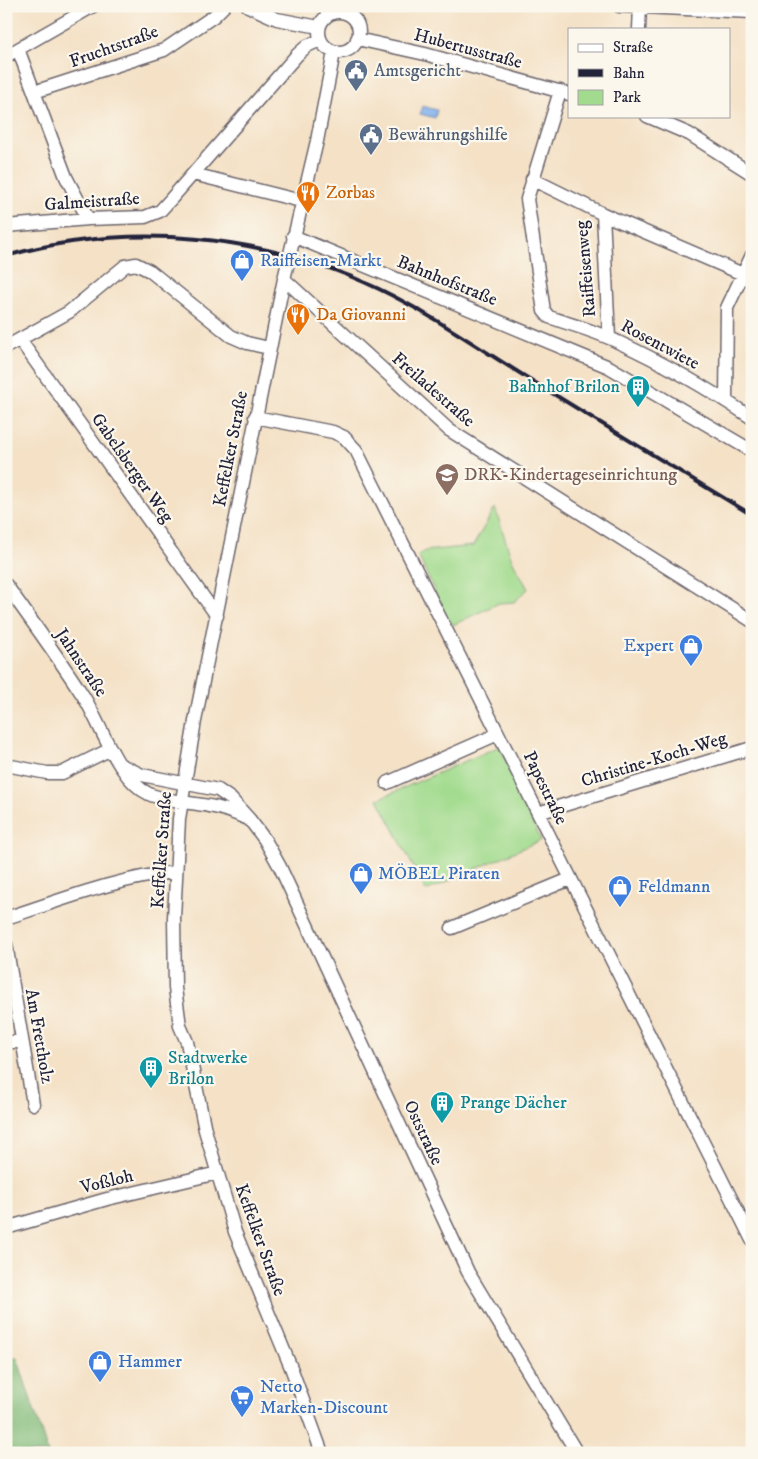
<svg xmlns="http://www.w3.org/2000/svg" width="758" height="1459" viewBox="0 0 758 1459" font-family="'IM FELL DW Pica',serif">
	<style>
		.green { fill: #a2db8e; stroke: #627e64 }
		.forest { fill: #81bb79; stroke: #526e5a }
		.water { fill: #82b1ed; stroke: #526a94 }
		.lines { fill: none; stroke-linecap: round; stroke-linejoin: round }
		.minor-casing { stroke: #6c656c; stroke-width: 15 }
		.minor { stroke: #fff; stroke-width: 12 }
		.rail { stroke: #22223b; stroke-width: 4 }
		.labels { text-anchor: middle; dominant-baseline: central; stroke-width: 4.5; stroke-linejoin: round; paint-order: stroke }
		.street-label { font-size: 18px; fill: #22223b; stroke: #fbf7ec }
		.service-label { font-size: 18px; fill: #4e5e75; stroke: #fbf7ec; text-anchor: start }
		.food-label { font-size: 18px; fill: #c56008; stroke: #fbf7ec; text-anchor: start }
		.shop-label { font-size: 18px; fill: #366cbe; stroke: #fbf7ec; text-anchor: start }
		.culture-label { font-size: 18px; fill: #0d838f; stroke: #fbf7ec; text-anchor: start }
		.education-label { font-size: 18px; fill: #785e54; stroke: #fbf7ec; text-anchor: start }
	</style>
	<rect width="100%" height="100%" fill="#fbf7ec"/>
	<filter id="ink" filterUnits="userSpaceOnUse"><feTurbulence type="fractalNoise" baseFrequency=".02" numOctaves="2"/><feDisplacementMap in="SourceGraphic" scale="10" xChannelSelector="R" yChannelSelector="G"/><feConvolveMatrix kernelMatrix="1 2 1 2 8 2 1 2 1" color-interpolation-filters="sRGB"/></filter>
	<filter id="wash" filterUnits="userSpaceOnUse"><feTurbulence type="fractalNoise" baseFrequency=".0096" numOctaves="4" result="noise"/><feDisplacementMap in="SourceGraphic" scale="20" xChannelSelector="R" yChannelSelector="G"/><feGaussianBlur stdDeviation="1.12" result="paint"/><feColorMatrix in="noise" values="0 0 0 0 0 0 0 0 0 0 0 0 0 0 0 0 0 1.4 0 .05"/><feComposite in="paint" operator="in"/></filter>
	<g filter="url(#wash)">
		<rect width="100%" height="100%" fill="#f4e1c6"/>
		<path class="green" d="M495,508l17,52 16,29 -14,13 -15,1 -46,22 -2,-4h-3l-30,-66 7,-4 48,-5z
			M500,746l19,43 -2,2 24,49 -115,51 -48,-92z"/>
		<path class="forest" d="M17,1357l31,96h-42v-95z"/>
		<path class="water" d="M422,106l15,4 -2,8 -15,-4z"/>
	</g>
	<g filter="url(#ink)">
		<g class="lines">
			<g class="minor-casing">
				<path id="minor" d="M248,6l29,13 42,8
					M619,6l133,6
					M319 32a20 20 0 1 1 40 0a20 20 0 1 1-40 0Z
					M639,29l1,-23
					M357,39l68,15 144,40
					M18,49l48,128 22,42
					M6,56l87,-50
					M560,91l-33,108 17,112 5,6c23,8 47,14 69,25 46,21 92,48 134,76
					M34,92l130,-42 50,-34 10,-10
					M647,116l42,18 63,40
					M193,174l108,27
					M532,179l71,35 6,124
					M603,214l149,64
					M6,226l82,-7 57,-2 15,-6 11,-12 126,-144 10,-9 13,-6
					M293,236l316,131 143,84
					M284,279l165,151 303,191
					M20,340l197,276
					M6,347l63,-35 56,-46 11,-2 14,7 81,65 16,7 22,5
					M726,401l1,-93 25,-53
					M255,417l78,15 11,5 12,13 396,790
					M6,585c26,36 52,72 76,109 19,29 35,85 67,100 18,8 40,8 60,12 14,2 26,7 39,13
					M6,765l41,8h15l49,-24
					M121,765l21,10 76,15 13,9 19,21 15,20 15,27 188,405 109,181
					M387,783l111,-49
					M538,813l214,-65
					M6,918c56,-18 111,-40 169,-46
					M452,928l118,-49
					M6,944l27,160
					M6,1042h15
					M6,1228l101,-29 111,-26
					M322,1453l-30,-83 -57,-138 -30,-102 -18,-88 -7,-16 -5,-38 -1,-70 5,-99 16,-98 89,-442 33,-138 17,-89"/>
			</g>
			<use href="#minor" class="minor"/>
			<path class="rail" d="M6,256c123,-35 258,-22 373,33 54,26 104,62 155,93 73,45 145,89 218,133"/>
		</g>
	</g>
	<defs>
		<g id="civic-pin" transform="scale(1.25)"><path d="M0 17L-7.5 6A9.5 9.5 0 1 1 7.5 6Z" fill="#5c6f8a" stroke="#fbf7ec"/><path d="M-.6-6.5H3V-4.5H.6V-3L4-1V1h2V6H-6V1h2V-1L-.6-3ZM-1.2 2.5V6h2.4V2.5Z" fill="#fff"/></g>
		<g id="restaurant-pin" transform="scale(1.25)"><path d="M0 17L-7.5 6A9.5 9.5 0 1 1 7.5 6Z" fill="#e8710a" stroke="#fbf7ec"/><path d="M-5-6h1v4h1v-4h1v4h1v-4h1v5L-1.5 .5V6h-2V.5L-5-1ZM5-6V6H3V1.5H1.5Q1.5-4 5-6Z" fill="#fff"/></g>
		<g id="shop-pin" transform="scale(1.25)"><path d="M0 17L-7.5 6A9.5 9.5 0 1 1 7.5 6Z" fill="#3f7fe0" stroke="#fbf7ec"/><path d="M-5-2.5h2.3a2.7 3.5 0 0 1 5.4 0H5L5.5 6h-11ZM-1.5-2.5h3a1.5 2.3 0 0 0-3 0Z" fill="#fff"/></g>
		<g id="building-pin" transform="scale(1.25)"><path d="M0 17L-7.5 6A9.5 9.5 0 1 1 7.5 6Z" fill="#0f9aa8" stroke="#fbf7ec"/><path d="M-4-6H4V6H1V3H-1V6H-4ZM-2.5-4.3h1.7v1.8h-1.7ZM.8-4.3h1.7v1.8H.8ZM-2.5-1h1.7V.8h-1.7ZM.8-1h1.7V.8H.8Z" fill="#fff"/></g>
		<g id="school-pin" transform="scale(1.25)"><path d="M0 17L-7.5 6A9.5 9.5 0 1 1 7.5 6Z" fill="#8d6e63" stroke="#fbf7ec"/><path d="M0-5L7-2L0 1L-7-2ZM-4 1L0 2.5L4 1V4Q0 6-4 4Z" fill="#fff"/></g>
		<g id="supermarket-pin" transform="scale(1.25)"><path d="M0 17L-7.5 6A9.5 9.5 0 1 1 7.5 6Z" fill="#3f7fe0" stroke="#fbf7ec"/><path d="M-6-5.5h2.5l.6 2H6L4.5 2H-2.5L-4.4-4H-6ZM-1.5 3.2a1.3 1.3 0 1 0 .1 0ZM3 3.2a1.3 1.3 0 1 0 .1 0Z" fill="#fff"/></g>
	</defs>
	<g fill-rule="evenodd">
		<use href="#civic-pin" x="356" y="71"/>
		<use href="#civic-pin" x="371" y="135"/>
		<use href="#restaurant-pin" x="308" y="193"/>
		<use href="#shop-pin" x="242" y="261"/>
		<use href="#restaurant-pin" x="298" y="315"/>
		<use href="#building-pin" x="638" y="387"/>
		<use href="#school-pin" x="447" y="475"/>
		<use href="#shop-pin" x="691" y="646"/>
		<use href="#shop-pin" x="361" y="874"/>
		<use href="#shop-pin" x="620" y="887"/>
		<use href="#building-pin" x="151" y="1068"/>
		<use href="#building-pin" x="442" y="1103"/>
		<use href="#shop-pin" x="100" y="1362"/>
		<use href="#supermarket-pin" x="242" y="1397"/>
	</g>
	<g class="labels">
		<g class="street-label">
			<text transform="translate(114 47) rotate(-20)">Fruchtstraße</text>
			<text transform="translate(468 49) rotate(15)">Hubertusstraße</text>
			<text transform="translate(92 202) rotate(-4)">Galmeistraße</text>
			<text transform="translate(586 269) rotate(-95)">Raiffeisenweg</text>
			<text transform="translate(447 281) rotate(22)">Bahnhofstraße</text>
			<text transform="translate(660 345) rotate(28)">Rosentwiete</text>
			<text transform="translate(433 390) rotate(41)">Freiladestraße</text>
			<text transform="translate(231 449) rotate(-79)">Keffelker Straße</text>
			<text transform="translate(132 468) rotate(55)">Gabelsberger Weg</text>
			<text transform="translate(81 663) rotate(56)">Jahnstraße</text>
			<text transform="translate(654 760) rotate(-17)">Christine-Koch-Weg</text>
			<text transform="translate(545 788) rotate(64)">Papestraße</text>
			<text transform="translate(162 850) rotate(-86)">Keffelker Straße</text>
			<text transform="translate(39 1036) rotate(80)">Am Frettholz</text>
			<text transform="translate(423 1133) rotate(65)">Oststraße</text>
			<text transform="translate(107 1182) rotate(-14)">Voßloh</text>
			<text transform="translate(260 1240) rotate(70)">Keffelker Straße</text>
		</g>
		<g class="service-label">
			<text x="374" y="71">Amtsgericht</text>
			<text x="388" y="135">Bewährungshilfe</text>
		</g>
		<g class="food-label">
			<text x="326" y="193">Zorbas</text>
			<text x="316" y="315">Da Giovanni</text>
		</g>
		<g class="shop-label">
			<text x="260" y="261">Raiffeisen-Markt</text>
			<text x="674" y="646" text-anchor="end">Expert</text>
			<text x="378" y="874">MÖBEL Piraten</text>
			<text x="638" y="887">Feldmann</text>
			<text x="118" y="1362">Hammer</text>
			<text x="260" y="1387">Netto<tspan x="260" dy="21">Marken-Discount</tspan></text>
		</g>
		<g class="culture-label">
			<text x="620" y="387" text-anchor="end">Bahnhof Brilon</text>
			<text x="168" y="1058">Stadtwerke<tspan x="168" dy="21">Brilon</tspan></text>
			<text x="460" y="1103">Prange Dächer</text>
		</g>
		<g class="education-label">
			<text x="464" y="475">DRK-Kindertageseinrichtung</text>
		</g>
	</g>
	<rect width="758" height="1459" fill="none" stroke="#fbf7ec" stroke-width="25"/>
	<rect x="568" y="28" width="162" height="90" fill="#fbf7ec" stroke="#a4a2a5"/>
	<rect x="578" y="44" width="25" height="8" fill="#ffffff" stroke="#a4a2a5"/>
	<text x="613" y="52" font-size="15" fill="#22223b">Straße</text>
	<rect x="578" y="69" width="25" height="8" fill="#22223b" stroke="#a4a2a5"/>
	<text x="613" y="78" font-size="15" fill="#22223b">Bahn</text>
	<rect x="578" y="90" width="25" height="15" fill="#a2db8e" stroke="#a4a2a5"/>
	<text x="613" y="102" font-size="15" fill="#22223b">Park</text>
</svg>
